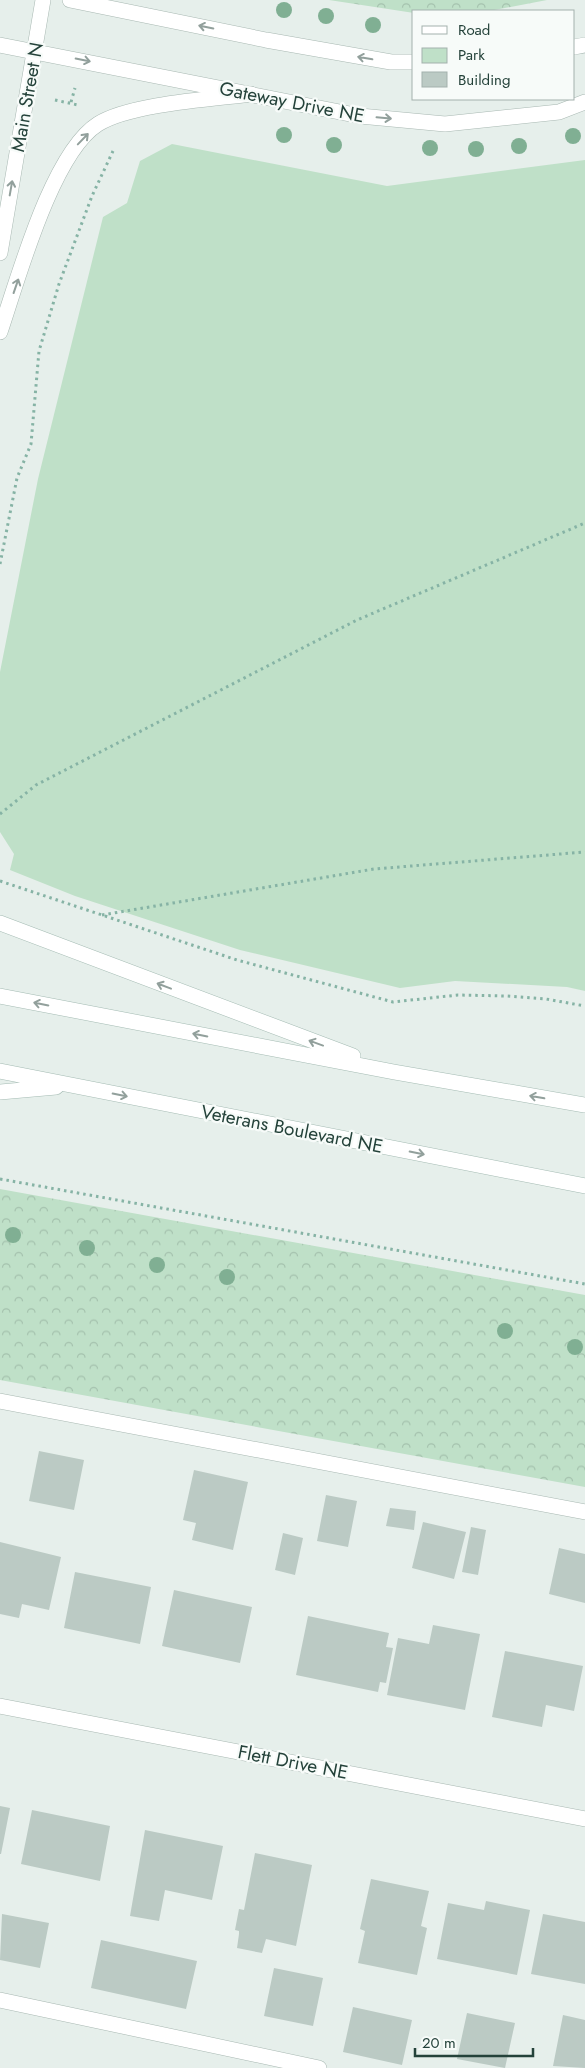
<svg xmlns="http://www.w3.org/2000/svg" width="585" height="2068" viewBox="0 0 585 2068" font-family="Jost,sans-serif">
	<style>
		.green { fill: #bfe0c8 }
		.forest { fill: url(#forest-crowns) }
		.building { fill: #bbcac4 }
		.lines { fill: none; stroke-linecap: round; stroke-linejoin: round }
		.service-casing { stroke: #a8b8b2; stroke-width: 16 }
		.minor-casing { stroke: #a8b8b2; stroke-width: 16 }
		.tertiary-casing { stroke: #a8b8b2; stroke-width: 16 }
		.secondary-casing { stroke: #a4bbb3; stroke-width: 16 }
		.path { stroke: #86b3a5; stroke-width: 3; stroke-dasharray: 2.5 4; stroke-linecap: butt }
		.service { stroke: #fff; stroke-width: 15 }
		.minor { stroke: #fff; stroke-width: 15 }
		.tertiary { stroke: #fff; stroke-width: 15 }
		.secondary { stroke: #fff; stroke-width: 15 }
		.tree { fill: #80af93 }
		.oneway { stroke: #92a09c }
		.labels { text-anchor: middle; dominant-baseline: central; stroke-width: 4.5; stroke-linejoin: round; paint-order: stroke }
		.street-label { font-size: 19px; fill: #24423a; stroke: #f7fbf9 }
	</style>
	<defs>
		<pattern id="forest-crowns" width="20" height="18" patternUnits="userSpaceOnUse" patternTransform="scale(1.25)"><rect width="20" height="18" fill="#bfe0c8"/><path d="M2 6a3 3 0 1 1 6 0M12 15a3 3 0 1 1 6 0" fill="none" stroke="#a4c1ad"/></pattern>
	</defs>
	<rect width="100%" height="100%" fill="#e6efeb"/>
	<path class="green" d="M172,144l215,42 198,-26v831l-18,-4 -112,-6 -55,7 -160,-38 -165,-54 -65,-26 4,-16 -14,-22v-160l38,-193 65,-262 24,-14 13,-42z"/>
	<path class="forest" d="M329,0h218l-58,11h-75v2z
		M0,1189l585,106v192l-585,-107z"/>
	<path class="building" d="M39,1451l45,9 -10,50 -45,-9z
		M194,1470l54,12 -15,68 -41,-10 4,-17 -13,-3z
		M326,1495l31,6 -9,46 -31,-6z
		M390,1508l26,3 -2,19 -28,-4z
		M423,1522l43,10 -12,47 -42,-11z
		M471,1527l15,3 -8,45 -16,-3z
		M283,1533l20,5 -8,37 -20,-5z
		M0,1542l61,15 -12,53 -27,-6 -3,14 -19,-4z
		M559,1548l26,6v49l-36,-9z
		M75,1572l76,15 -11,57 -76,-16z
		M174,1590l78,17 -12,56 -78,-17z
		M308,1616l81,17 -3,14 7,1 -7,35 -6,-1 -2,10 -82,-17z
		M433,1625l47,9 -15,76 -78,-15 11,-57 31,6z
		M505,1651l78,15 -9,45 -28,-6 -4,22 -50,-10z
		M0,1806l10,2 -9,46h-1z
		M32,1810l78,16 -10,55 -79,-17z
		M145,1830l78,16 -11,54 -47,-10 -6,31 -29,-5z
		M255,1853l57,12 -16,81 -30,-7 -4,14 -25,-5 2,-14v-3l-4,-1 4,-21 5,1z
		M371,1879l58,12 -8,35 6,2 -10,47 -59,-12 7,-32 -5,-2z
		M486,1901l44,9 -13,65 -80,-16 11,-56 36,7z
		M2,1914l47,9 -9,45 -40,-8z
		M543,1914l42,8v62l-54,-10z
		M101,1940l96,21 -11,48 -95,-21z
		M274,1968l49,10 -10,48 -49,-10z
		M353,2007l59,13 -10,45 -59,-13z
		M467,2013l48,10 -10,45 -48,-9z
		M563,2015l22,5v48l-32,-2z"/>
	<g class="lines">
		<g class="service-casing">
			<path id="service" d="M0,1401l585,111
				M0,2000l319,68"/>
		</g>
		<g class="minor-casing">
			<path id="minor" d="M70,0l196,40 125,22h23
				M0,45l360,71 85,8 114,-12 26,-10
				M574,47l11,-2
				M0,1706l585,113"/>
		</g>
		<g class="tertiary-casing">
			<path id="tertiary" d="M0,253l43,-253
				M0,332c18,-53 52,-179 98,-208 32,-20 113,-25 153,-30"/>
		</g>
		<g class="secondary-casing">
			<path id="secondary" d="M0,923l353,133
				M0,996l394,76 191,33
				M0,1071l585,115
				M0,1092l56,-5"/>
		</g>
		<path class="path" d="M55,100l23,5
			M71,102l4,-14
			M0,564l17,-86 14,-34 8,-93 20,-67 33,-88 21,-45
			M0,814l36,-29 321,-165 228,-97
			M0,881l237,79 156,42 65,-7 49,1 39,3 39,7
			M102,915l272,-46 211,-17
			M0,1179l585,105"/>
		<use href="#service" class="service"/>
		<use href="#minor" class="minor"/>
		<use href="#tertiary" class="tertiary"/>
		<use href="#secondary" class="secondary"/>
	</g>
	<g class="tree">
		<circle cx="284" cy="10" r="8"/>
		<circle cx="326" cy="16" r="8"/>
		<circle cx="373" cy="25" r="8"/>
		<circle cx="284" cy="135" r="8"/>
		<circle cx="573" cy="136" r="8"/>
		<circle cx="334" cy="145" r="8"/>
		<circle cx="519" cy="146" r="8"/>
		<circle cx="430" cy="148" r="8"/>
		<circle cx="476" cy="149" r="8"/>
		<circle cx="13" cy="1235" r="8"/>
		<circle cx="87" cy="1248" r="8"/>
		<circle cx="157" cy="1265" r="8"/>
		<circle cx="227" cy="1277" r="8"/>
		<circle cx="505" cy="1331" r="8"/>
		<circle cx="575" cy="1347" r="8"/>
	</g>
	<defs><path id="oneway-shaft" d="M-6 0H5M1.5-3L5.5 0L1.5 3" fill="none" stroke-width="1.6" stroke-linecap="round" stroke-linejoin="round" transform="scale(1.25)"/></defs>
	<g class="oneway">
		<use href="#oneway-shaft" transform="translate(206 27) rotate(-168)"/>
		<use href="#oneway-shaft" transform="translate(365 58) rotate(-170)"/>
		<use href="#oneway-shaft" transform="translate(83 60) rotate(11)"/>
		<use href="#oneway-shaft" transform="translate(384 118) rotate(5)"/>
		<use href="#oneway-shaft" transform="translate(83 139) rotate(-46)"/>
		<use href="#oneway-shaft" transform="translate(11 188) rotate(-80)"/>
		<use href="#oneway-shaft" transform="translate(16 286) rotate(-71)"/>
		<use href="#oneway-shaft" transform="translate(164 986) rotate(-159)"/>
		<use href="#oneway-shaft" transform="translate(41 1004) rotate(-169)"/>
		<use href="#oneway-shaft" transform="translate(200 1035) rotate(-169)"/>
		<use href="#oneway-shaft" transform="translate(316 1043) rotate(-160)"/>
		<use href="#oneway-shaft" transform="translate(120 1095) rotate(11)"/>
		<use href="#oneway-shaft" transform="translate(537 1097) rotate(-170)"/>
		<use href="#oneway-shaft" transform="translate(417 1153) rotate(11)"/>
	</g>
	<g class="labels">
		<g class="street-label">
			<text transform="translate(27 97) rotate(-80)">Main Street N</text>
			<text transform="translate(292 102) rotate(11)">Gateway Drive NE</text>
			<text transform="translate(292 1129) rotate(11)">Veterans Boulevard NE</text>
			<text transform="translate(293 1762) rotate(11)">Flett Drive NE</text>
		</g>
	</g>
	<rect x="412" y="10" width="162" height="90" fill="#f7fbf9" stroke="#a3b1ad"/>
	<rect x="422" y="26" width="25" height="8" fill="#ffffff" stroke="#a3b1ad"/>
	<text x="458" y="35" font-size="15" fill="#24423a">Road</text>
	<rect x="422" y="48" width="25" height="15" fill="#bfe0c8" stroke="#a3b1ad"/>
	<text x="458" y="60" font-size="15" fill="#24423a">Park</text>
	<rect x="422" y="72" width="25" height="15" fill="#bbcac4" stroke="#a3b1ad"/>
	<text x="458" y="85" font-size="15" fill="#24423a">Building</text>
	<path d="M415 2048v8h118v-8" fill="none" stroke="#24423a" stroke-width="2.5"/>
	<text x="422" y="2048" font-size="15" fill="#24423a" stroke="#f7fbf9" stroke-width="4" paint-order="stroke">20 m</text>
</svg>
